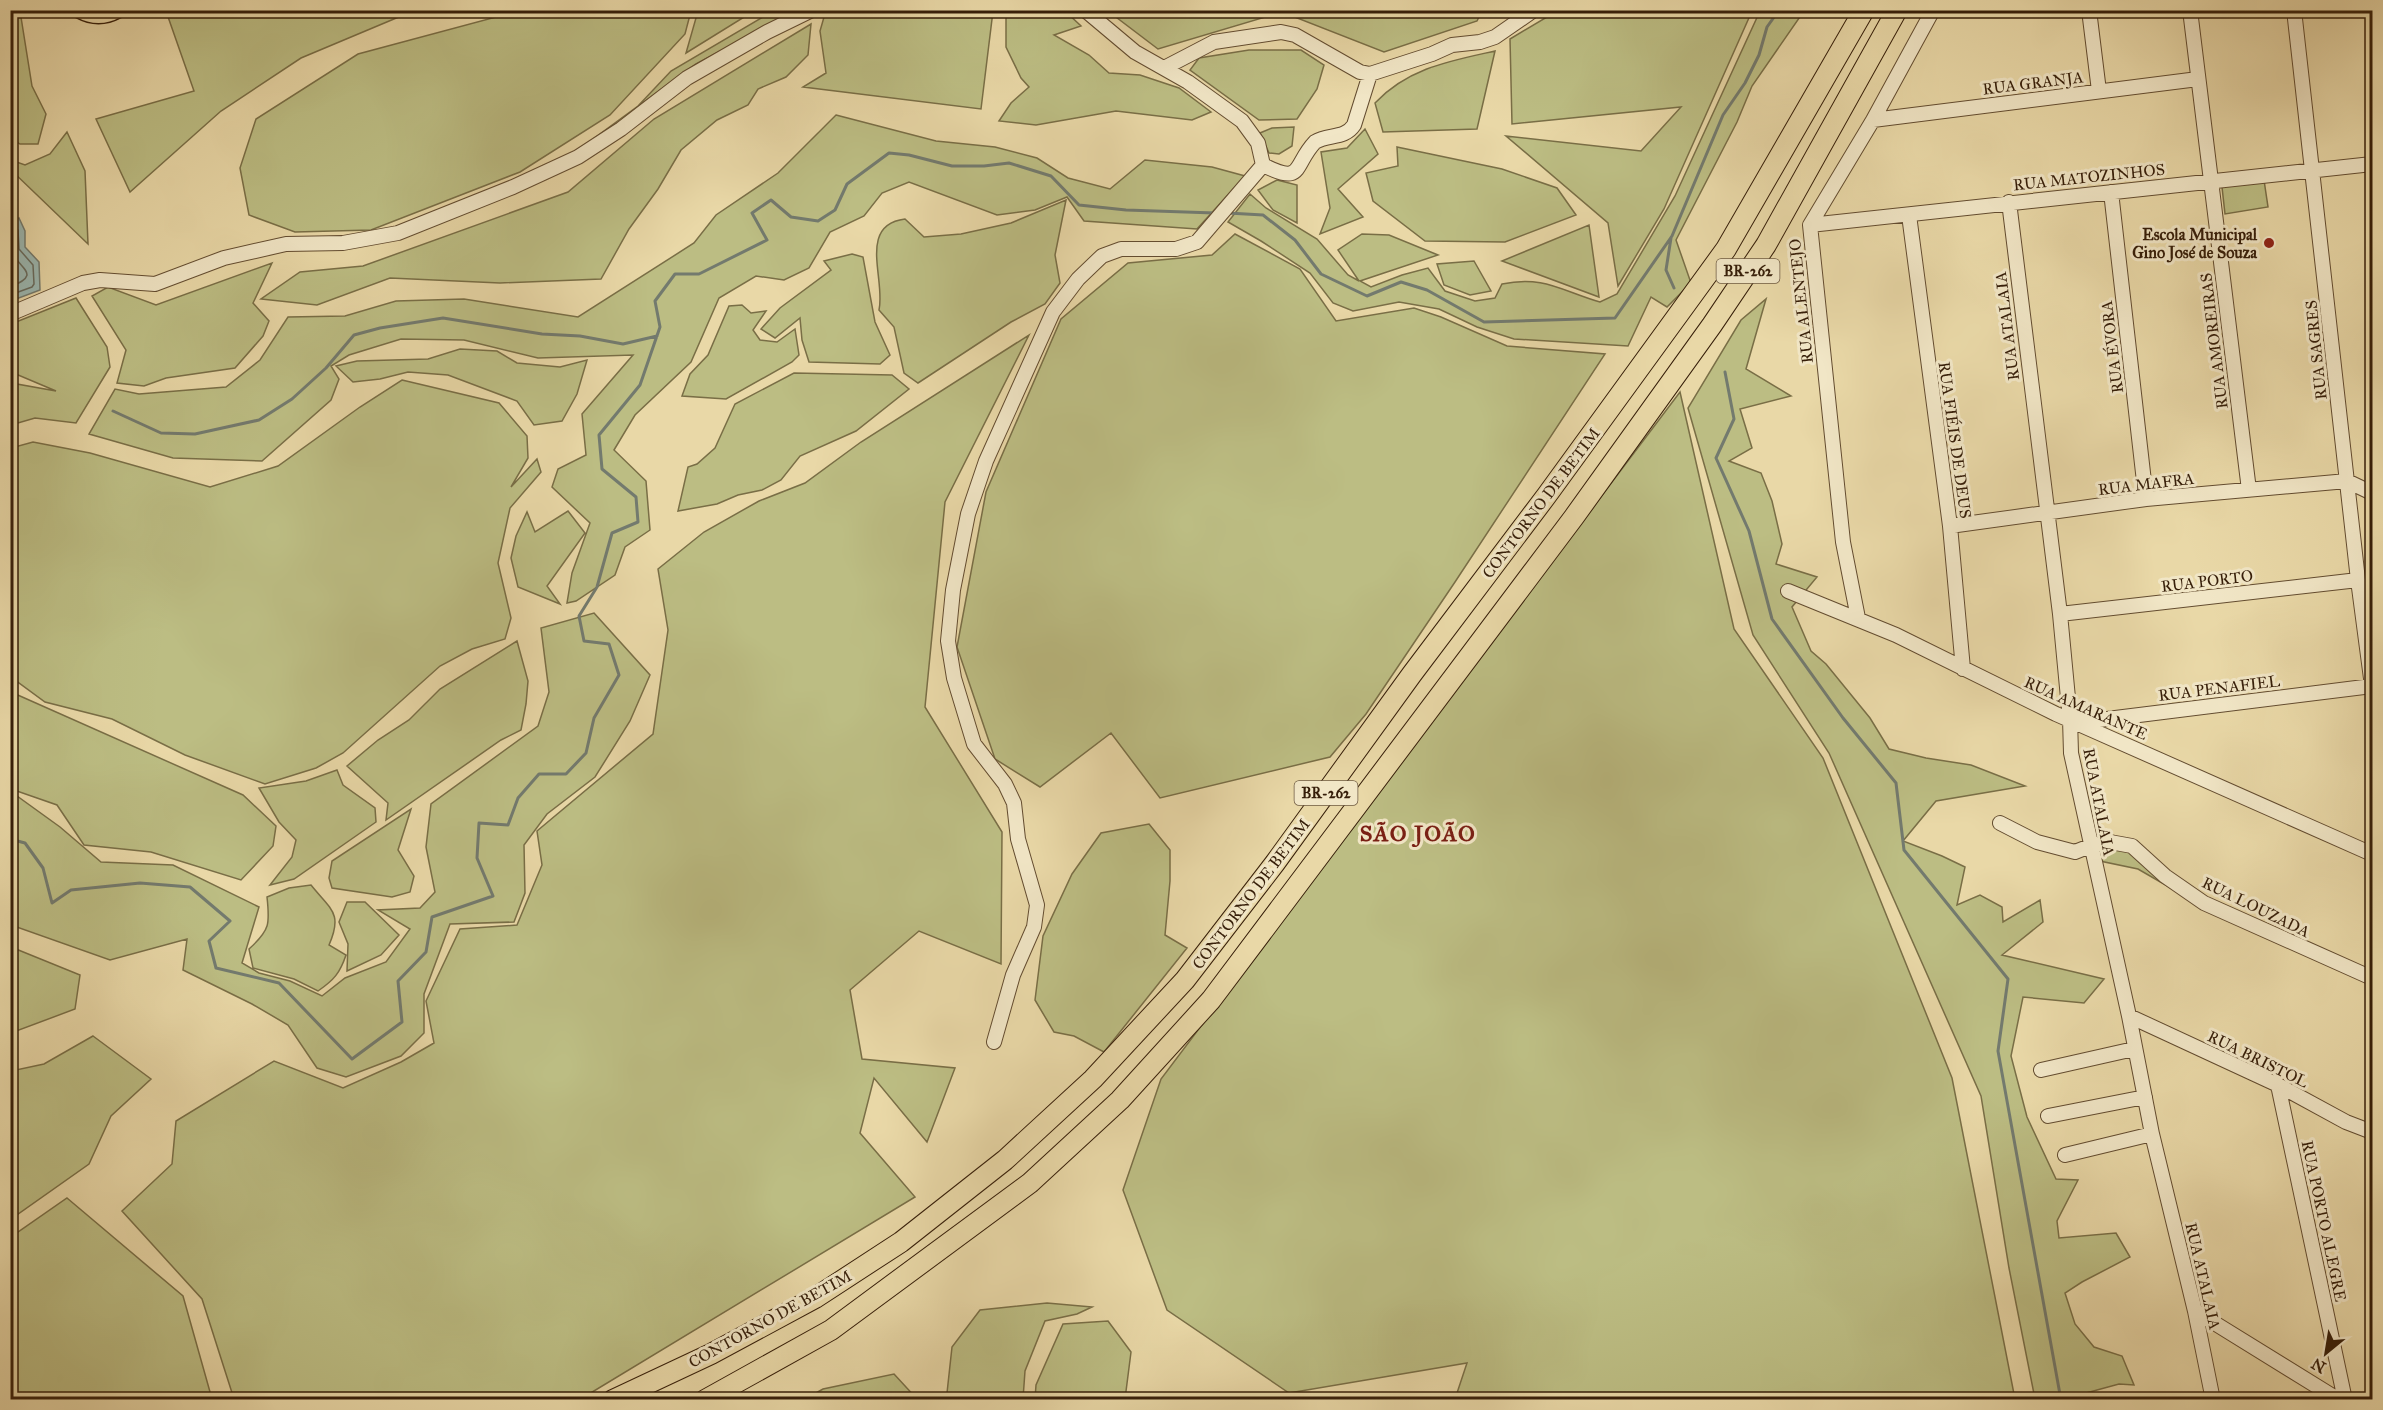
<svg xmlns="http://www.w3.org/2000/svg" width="2383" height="1410" viewBox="0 0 2383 1410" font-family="'IM FELL Great Primer',serif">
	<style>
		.green { fill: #bcbd83; stroke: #796e46; stroke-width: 1.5 }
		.water { fill: #9bb8b2; stroke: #737a6e; stroke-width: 1.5 }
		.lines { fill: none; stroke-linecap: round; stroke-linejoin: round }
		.shore { stroke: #686b5e; stroke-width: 1.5 }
		.stream { stroke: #737a6e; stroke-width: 3 }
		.minor-casing { stroke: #634c30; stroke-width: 16 }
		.major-casing { stroke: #361e09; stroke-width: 19 }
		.highway-casing { stroke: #361e09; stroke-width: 22 }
		.minor { stroke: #f1e6c6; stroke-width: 14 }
		.major { stroke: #e9d8a7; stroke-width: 16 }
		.highway { stroke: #e9d8a7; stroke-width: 20 }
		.poi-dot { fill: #8f2418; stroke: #f1e6c6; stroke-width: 2 }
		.labels { text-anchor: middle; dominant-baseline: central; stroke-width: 6; stroke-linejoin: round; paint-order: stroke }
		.shield { fill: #f1e6c6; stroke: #6e5a42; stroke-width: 1.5 }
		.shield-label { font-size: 15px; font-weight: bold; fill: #361e09 }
		.street-label { font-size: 16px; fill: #361e09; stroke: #f1e6c6 }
		.poi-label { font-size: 16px; font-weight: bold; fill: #361e09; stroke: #f1e6c6; text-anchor: end }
		.district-label { font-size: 22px; font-weight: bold; letter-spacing: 1.5px; fill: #7a1f14; stroke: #f1e6c6 }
	</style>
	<rect width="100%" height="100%" fill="#e9d8a7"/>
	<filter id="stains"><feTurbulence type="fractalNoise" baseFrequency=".00333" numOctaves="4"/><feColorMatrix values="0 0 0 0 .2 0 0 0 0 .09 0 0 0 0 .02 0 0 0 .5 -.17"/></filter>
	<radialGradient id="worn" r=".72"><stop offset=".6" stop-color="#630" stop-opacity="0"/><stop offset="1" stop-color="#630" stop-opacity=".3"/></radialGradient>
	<path class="green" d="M522,10l169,1 -6,23 -75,81 -90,57 -149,58 -76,2 -46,-17 -9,-47 16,-49 102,-65z
		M10,11h10l12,75 14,28 -8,30h-18l-9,-6z
		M166,11v-1l247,1 -112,47 -80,53 -91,81 -34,-73 98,-28z
		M698,11v-1l56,1 -68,42z
		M773,11h23l-100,53 -103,75 45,-33 33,-35z
		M839,11h154l-12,98 -178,-22 23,-14 -6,-42 4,-14z
		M1006,11h59l16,15 -27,9 35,20 20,18 31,2 39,13 32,24 -19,8 -76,-9 -80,14 -37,-4 12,-18 18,-16 -8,-9 -15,-31z
		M1108,11h374l-5,10 -93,31 -102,-40 -124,37z
		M1557,11h195l-88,198 -46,77 -10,-63 -102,-87 135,15 40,-44 -169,17 -2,-85z
		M1760,11h44l-52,75 -15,36 -61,118 15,43 -24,24 -16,-10 -23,49 -114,-7 -37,-12 -38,-18 -40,-7 -46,9 -20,-8 -23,-30 -49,-32 -33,-19 22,-28 16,14 51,31 31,36 11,6 -21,-31 24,-16 27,1 49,20 -78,26 11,6 31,-12 26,-7 17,23 30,10 20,-3 7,-14c41,-9 60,7 98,18l17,-8 58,-98z
		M811,24l-3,31 -22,22 -28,12 -10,16 -31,15 -36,30 -23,39 -29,40 -28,50 -101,4 -110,-5 -73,27 -56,-6 39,-27 63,-6 205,-74 86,-73z
		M1249,50h52l23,15 -7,24 -20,30 -38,1 -69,-50 9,-12z
		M1495,51l-18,78 -94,3 -8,-29c33,-35 75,-42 120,-52z
		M836,115l100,26 59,6 42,11 31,20 42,11 35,-29 67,7 33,9 -48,53 -113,-8 -17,-24 -32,13 -38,5 -88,-33 -27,11 -18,23 -34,16 -21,36 -25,12 -28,-4 -37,22 -28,64 -56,53 -21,35 32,31 4,49 -25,17 -10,28 -39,26 -9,2 5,-30 18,-50 -38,-36 6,-18 28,-14 -4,-41 51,-59 -95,3 -74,-18 -63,-1 -52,16 -18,11 8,13 -8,21 -69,61 -89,-3 -84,-24 26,-45 24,5 87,-7 34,-27 28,-43 57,-1 51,-15 68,-2 114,18 116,-74 22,-28 62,-42z
		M1294,127l-2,19 -13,8 -10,-1 -9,-20 12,-5z
		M1365,129l13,25 -40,35 25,28 -43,17 10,-26 -9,-56 26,-4z
		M67,132l18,39 3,73 -77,-74v-10l14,5 25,-11z
		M1397,147l105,22 55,19 19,27 -71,27 -80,-1 -52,-40 -7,-28 32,-7z
		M1277,180l20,5v38l-24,-13 -15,-20z
		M2264,180l4,27 -43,7 -3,-27z
		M1066,200l-11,55 5,28 -15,21 -34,18 -93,61 -14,-10 -10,-46 -15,-17c7,-30 -22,-85 26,-91l19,18 37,-3 50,-11z
		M1589,225l10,72 -97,-36z
		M1235,234l65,35 36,52 78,-13 27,9 66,29 98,8 -150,228 -89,132 -36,43 -170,41 -49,-65 -71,54 -45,-28 -38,-112 29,-155 75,-173 67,-56 84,-8z
		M852,254l11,3 12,65 15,33 -10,9 -71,-2 -7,-22 -2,-22 -25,20 -14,-9 19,-21 51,-38 -7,-9z
		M1474,261l17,30 -21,4 -26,-10 -7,-21z
		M272,263l-19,40 16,18 -6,15 -28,32 -69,10 -22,8 -27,-3 9,-33 -34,-54 16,-9 48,18z
		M76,298l31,49 3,20 -34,56 -41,-5 -24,7v-42l45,8 -45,-19v-48z
		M1766,299l-20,70 45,27 -51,13 12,39 -23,13 32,12 11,28 10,43 -6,20 41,13 -25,30 19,44 15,13 44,54 19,31 37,9 45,7 54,21 -89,15 -33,40 39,15 23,11 -8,38 23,-10 22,12 1,15 37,-22 3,22 -41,33 102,24 -20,24 -61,-6 -12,59 16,61 29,62 22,1 -21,41 2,17 57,-5 14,24 -48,25 -17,11 10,31 19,23 28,9 12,29 -15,-1 -55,15h-29l-26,-131 -28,-172 -152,-343 -76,-118 -65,-227 53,-88z
		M742,305l9,8 15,-2 -13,19 7,10 17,2 18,-13 4,26 -7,7 -66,37 -44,-3 8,-22 18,-19 21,-49z
		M1029,335l-84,167 -20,205 77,125 -1,132 -82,-33 -69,59 12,69 93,9 -28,74 -53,-64 -14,55 55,64 -326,197 -23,6 -332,-1 -32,-100 -80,-88 50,-47 4,-43 98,-60 69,27 58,-26 33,-19 -8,-42 34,-72 57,-4 25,-60 -5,-34 116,-97 15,-104 -10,-61 46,-37 55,-31 46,-18 56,-41z
		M460,349l37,2 20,12 43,4 27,-7 -10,34 -15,27 -28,4 -17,-24 -69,-26 -40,-3 -28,7 -27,3 -17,-16 21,-5 71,-2z
		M794,373l98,2 17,14 -53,42 -56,25 -19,24 -19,10 -24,5 -21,9 -39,7 10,-44 9,-3 18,-16 20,-44z
		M402,380l97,23 28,33 1,22 -17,29 26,-28 4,13 -31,36 -12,55 13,55 -6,21 -33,10 -32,17 -97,87 -27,15 -51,16 -80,-29 -73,-36 -67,-17 -34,-25v-229l22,-6 57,11 120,34 68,-21 82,-59z
		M1680,392l54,237 89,129 129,320 63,321h-560l12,-36 -178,30 -122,-83 -44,-120 38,-111z
		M568,511l17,22 -38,53 13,18 -42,-17 -7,-29 5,-22 11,-24 8,20z
		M594,613l56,62 -20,46 -35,56 -48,37 -23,31 1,48 -11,29 -64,2 -26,70v39l-23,23 -55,21 -29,-9 -29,-43 -36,-21 -69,-34 4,-31 -77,21 -99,-35 -1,-128 7,-1 43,31 41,35 72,3 86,42 -17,56 17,10 31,8 32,15 23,-18 41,-16 24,-33 -32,-19 42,-2 15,-16 -9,-45 5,-43 107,-78 11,-34 -8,-64z
		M517,641l11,40 -2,23 -5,26 -20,10 -115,80 2,-17 -41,-37 31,-26 31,-20 31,-31z
		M11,692l232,103 33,31 -3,20 -32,34 -90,-28 -67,-7 -27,-40 -46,-16z
		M337,770l6,15 32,23 1,14 -82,57 -24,6 22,-28 4,-17 -17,-18 -20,-34 47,-7z
		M411,809l-13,41 16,26 -4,16 -18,5 -60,-9 -3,-10 3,-17z
		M1149,824l21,26v31l-5,54 22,13 -83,104 -30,-16 -20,-4 -19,-32 8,-64 29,-62 29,-41z
		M2116,847l14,5 37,30 2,5 -31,-18 -38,-8 -2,-13z
		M311,885c20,25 32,28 18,60l17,10c-6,18 -12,25 -28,36l-24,-12 -41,-11 -4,-19c21,-19 21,-25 18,-52l22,-9z
		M347,902h18l34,33 -18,20 -34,16 1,-27 -9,-22z
		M11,947l69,28 -5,34 -64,24z
		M93,1036l58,43 -40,37 -22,48 -78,55v-148l33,-7z
		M67,1198l116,98 29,103h-201v-162z
		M1047,1303l45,4 -15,7 -32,7 -20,50 -2,28h-71l-5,-6 5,-46 28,-37z
		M1108,1321l23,31 -6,47h-90l1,-14 27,-61z
		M894,1374l23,25h-112l18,-10z"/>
	<path class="water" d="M19,218l6,13v16l14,15 1,28 -29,11v-77z"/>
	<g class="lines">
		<path class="shore" d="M10,229l8,1 1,19 14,16 1,19 -2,3 -22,8
			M10,237c1,5 0,10 2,15 7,17 31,22 -2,35"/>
		<path class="stream" d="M1228,213l35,2 32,25 26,34 46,22 34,-14 26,8 57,32 131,-4 57,-82 51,-121 22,-32 14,-28 8,-28 12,-17
			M1671,238l-5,32 8,18
			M1725,372l9,47 -18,39 33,73 23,88 71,99 53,65 8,67 104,129 -10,72 63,349
			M113,411l48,22 34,1 64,-14 33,-21 34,-31 28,-33 26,-7 63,-10 99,16 38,2 43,8 34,-8
			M10,839l15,4 18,25 9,35 19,-13 69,-7 50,4 40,34 -21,20 7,27 63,15 73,76 50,-37 -4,-41 28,-29 6,-35 61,-21 -16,-38 2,-35 29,2 10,-27 21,-24h27l20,-21 8,-35 25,-43 -10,-31 -25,-3 -5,-25 18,-29 15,-54 26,-11 -2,-25 -34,-28 -3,-34 41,-50 20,-58 -5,-26 20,-27h24l68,-34 -15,-27 19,-13 20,17 27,4 17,-11 12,-26 42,-31 20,2 43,11h32l25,-3 42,13 28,29 47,5 89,3"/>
		<g class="minor-casing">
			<path id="minor" d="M2089,10l10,81
				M2190,10l59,480
				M1164,68l50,-26 67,-10 14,3 65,37 10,2 62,-20 20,-9 28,-3 15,-5 39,-27
				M1873,120l325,-41
				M1263,165c41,21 30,0 52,-23 13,-8 30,-3 39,-17l16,-51
				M2111,192l35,307
				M2009,202l51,412 10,105 1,34 58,263 23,118 43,177 18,89
				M1909,215l41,311 13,143
				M1810,225l562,-61
				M10,314l73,-31 17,-3 55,4 69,-26 62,-14 57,-1 55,-10 115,-46 65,-30 43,-28 66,-51 80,-46 45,-22
				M1950,526l196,-27 201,-18 25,12
				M1788,591l108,44 160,79 316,140
				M2060,614l298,-34
				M1858,618l-15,-76 -33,-317 63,-105 60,-110
				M2070,719l21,2 281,-35 -14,-106 -64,-570
				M2000,823l37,19 38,10 15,-6 20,-4 22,4 33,30 39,27 168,75
				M2129,1016l149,69 68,37 26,10
				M994,1042l19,-67 21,-48 3,-22 -19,-66 -4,-36 -9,-19 -31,-40 -20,-66 -6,-37 5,-51 15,-76 18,-53 67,-149 25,-33 24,-23 19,-7h55l21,-7 66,-77 -5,-22 -16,-22 -54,-39 -53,-30 -50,-42
				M2041,1070l93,-21
				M2278,1085l67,315
				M2048,1116l97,-19
				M2065,1155l87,-21
				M2195,1311l144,89"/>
		</g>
		<g class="major-casing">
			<path id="major" d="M80,10c13,7 24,7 37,0"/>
		</g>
		<g class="highway-casing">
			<path id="highway" d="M613,1400l98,-46 104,-56 86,-56 104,-82 88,-81 92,-99 90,-117 137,-189 135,-179 179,-246 138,-239
				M705,1400l126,-70 199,-147 90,-83 91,-100 363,-483 138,-192 54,-80 131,-235"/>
		</g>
		<use href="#minor" class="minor"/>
		<use href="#major" class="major"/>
		<use href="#highway" class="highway"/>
	</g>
	<circle class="poi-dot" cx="2269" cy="243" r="6"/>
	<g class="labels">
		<g class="shield">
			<rect x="1716.5" y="259" width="63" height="24" rx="4.5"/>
			<rect x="1294.5" y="781" width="63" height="24" rx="4.5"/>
		</g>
		<g class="shield-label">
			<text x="1748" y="271">BR-262</text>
			<text x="1326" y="793">BR-262</text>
		</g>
		<g class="street-label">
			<text transform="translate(2033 83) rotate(-7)">RUA GRANJA</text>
			<text transform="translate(2089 177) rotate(-6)">RUA MATOZINHOS</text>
			<text transform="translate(1801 301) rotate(-96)">RUA ALENTEJO</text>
			<text transform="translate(2007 326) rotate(-97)">RUA ATALAIA</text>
			<text transform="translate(2214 341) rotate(-97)">RUA AMOREIRAS</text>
			<text transform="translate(2112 347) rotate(-97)">RUA ÉVORA</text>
			<text transform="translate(2316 350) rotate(-96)">RUA SAGRES</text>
			<text transform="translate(1955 440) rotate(82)">RUA FIÉIS DE DEUS</text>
			<text transform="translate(2146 484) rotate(-7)">RUA MAFRA</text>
			<text transform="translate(1541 503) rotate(-53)">CONTORNO DE BETIM</text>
			<text transform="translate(2207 581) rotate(-7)">RUA PORTO</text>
			<text transform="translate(2219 688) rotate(-7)">RUA PENAFIEL</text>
			<text transform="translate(2086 708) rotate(24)">RUA AMARANTE</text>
			<text transform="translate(2099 802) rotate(79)">RUA ATALAIA</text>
			<text transform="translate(1251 894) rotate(-53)">CONTORNO DE BETIM</text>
			<text transform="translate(2256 907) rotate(26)">RUA LOUZADA</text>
			<text transform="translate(2258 1059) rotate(26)">RUA BRISTOL</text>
			<text transform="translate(2324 1221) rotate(78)">RUA PORTO ALEGRE</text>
			<text transform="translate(2203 1276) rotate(77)">RUA ATALAIA</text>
			<text transform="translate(770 1319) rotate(-29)">CONTORNO DE BETIM</text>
		</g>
		<g class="poi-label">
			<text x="2257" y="234">Escola Municipal<tspan x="2257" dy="18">Gino José de Souza</tspan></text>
		</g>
		<g class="district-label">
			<text x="1418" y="833">SÃO JOÃO</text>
		</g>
	</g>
	<rect width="2383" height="1410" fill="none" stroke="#e9d8a7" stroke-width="36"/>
	<rect x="12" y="12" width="2359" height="1386" fill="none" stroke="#361e09" stroke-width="3"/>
	<rect x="18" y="18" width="2347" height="1374" fill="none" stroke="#361e09" stroke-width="1.5"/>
	<g transform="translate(2326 1353) rotate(210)" stroke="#f1e6c6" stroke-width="4.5" paint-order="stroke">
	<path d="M0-4.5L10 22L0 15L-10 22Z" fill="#361e09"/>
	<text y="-9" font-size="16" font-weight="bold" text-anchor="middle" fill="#361e09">N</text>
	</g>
	<rect width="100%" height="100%" filter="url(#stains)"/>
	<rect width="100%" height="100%" fill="url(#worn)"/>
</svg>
